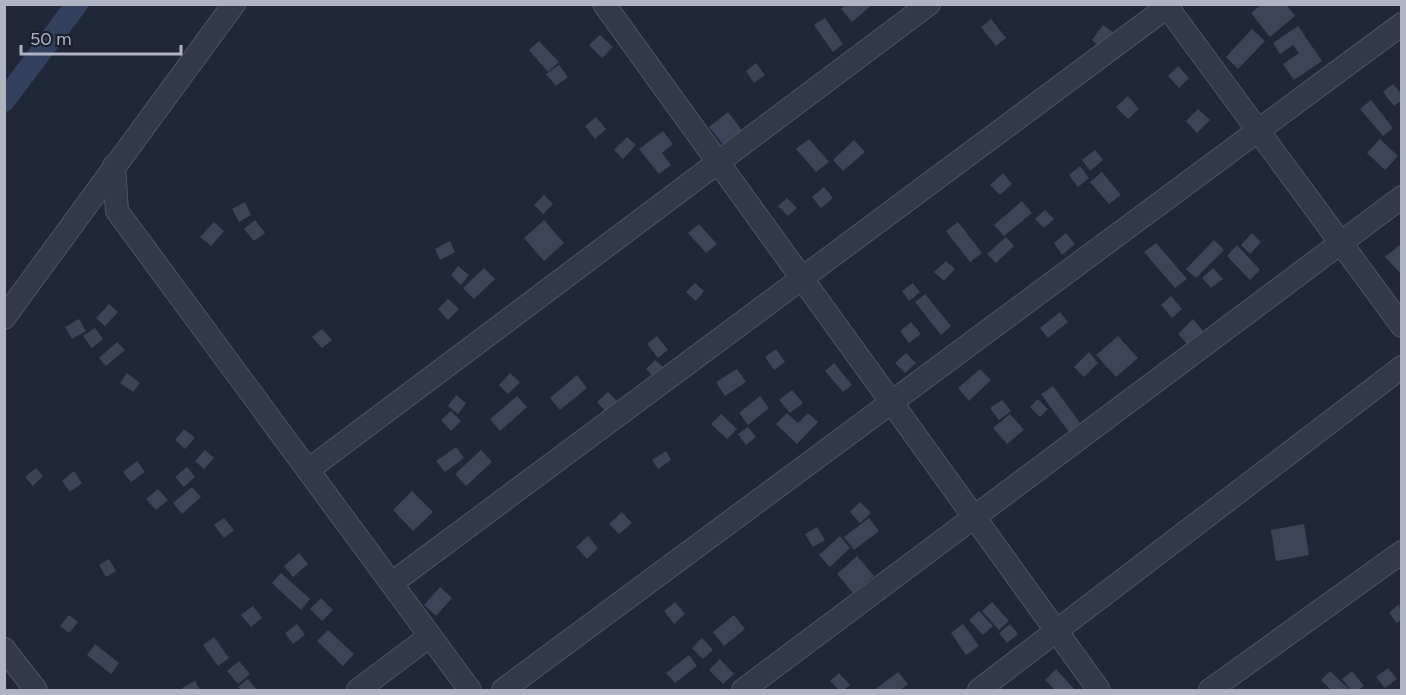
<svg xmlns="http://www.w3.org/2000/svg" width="1406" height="695" viewBox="0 0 1406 695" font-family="Figtree,sans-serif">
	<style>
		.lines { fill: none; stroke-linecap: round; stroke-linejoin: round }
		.canal { stroke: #33415e; stroke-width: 22 }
		.building { fill: #3c4557 }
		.minor-casing { stroke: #4e5462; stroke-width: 24 }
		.minor { stroke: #333a47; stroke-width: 22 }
	</style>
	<rect width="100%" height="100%" fill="#202737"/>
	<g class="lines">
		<path class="canal" d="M4,101l73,-97"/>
	</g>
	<path class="building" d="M846,4h27l-21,18 -11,-13z
		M1262,4h24l9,12 -25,21 -19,-24z
		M825,18l18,26 -10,8 -19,-27z
		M991,19l15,19 -10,8 -15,-19z
		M1103,25l12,9 -12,15 -11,-9z
		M1298,26l24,35 -28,19 -11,-16 16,-11 -6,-8 -13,9 -7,-11z
		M1252,29l13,12 -27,28 -12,-12z
		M600,35l13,12 -11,11 -13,-13z
		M539,41l20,21 -11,10 -19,-22z
		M756,63l9,12 -11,8 -8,-12z
		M559,65l9,12 -12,9 -10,-12z
		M1178,66l11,12 -10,10 -11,-12z
		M1393,84l9,10v6l-8,6 -11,-14z
		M1128,96l11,13 -11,10 -12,-12z
		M1371,100l22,28 -10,8 -23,-27z
		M1198,109l12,11 -13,13 -11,-12z
		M728,112l16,21 -19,14 -16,-20z
		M596,117l10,12 -11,10 -10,-13z
		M663,131l10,13 -11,9 9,12 -12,9 -20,-25z
		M627,137l9,8 -13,14 -9,-9z
		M809,139l20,23 -13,10 -20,-23z
		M1380,139l18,17 -13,14 -18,-17z
		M854,140l11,12 -22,19 -10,-11z
		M1095,150l8,10 -13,11 -8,-11z
		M1080,166l9,12 -11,9 -9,-12z
		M1102,172l19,23 -12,9 -19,-22z
		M1003,173l9,11 -12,11 -10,-10z
		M824,187l9,11 -12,10 -9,-11z
		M544,195l9,9 -10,10 -9,-9z
		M787,198l10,10 -9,8 -10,-10z
		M1022,201l10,12 -28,23 -10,-11z
		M245,202l6,13 -12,7 -7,-13z
		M1045,210l9,9 -10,9 -9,-9z
		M255,220l10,13 -11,8 -10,-12z
		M544,220l20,23 -20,18 -20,-23z
		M214,222l10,9 -13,15 -11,-9z
		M958,222l24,31 -12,9 -24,-31z
		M699,224l18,20 -11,9 -18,-20z
		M1066,233l9,11 -13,11 -8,-12z
		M1252,233l9,9 -11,12 -9,-9z
		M1006,237l8,9 -18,17 -9,-9z
		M1214,240l10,10 -28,28 -10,-9z
		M450,241l5,11 -15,8 -5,-11z
		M1156,243l31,36 -12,9 -31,-36z
		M1402,243v32l-17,-18z
		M1237,245l23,25 -10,10 -23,-24z
		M946,261l9,8 -11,12 -10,-9z
		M458,266l11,9 -8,10 -10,-10z
		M484,268l11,11 -21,20 -11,-11z
		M1213,268l10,11 -12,9 -9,-10z
		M695,283l9,8 -8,10 -10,-9z
		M913,283l7,9 -11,9 -7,-10z
		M925,294l26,32 -10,9 -26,-33z
		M1171,296l11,13 -10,9 -11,-13z
		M448,299l11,10 -11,11 -10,-11z
		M109,304l9,8 -13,14 -9,-8z
		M1060,312l8,10 -20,16 -8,-10z
		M79,319l7,12 -14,8 -7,-12z
		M1193,319l10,12 -15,14 -10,-11z
		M911,322l10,12 -12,9 -9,-12z
		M95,328l8,11 -11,9 -9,-12z
		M322,329l10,11 -10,8 -10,-11z
		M657,336l11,14 -10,8 -11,-14z
		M1118,336l20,22 -22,19 -20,-22z
		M117,342l8,8 -19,16 -7,-8z
		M776,349l9,13 -11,8 -9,-13z
		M1089,352l9,11 -14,14 -10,-10z
		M906,353l10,10 -11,10 -10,-10z
		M655,360l11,10 -9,10 -11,-11z
		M834,363l18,22 -9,7 -18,-21z
		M737,369l9,13 -21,14 -9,-14z
		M980,369l11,11 -22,21 -11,-13z
		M127,373l13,10 -7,9 -13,-9z
		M510,373l10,9 -12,12 -9,-9z
		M577,375l10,13 -27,22 -10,-12z
		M1053,386l27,37 -11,9 -28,-38z
		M792,390l11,13 -13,10 -11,-13z
		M608,392l11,11 -11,11 -11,-12z
		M456,395l10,8 -8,11 -10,-8z
		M517,396l10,11 -27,24 -10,-12z
		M760,396l9,12 -21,17 -9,-12z
		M1038,399l10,10 -8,8 -10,-10z
		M1002,400l9,11 -12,9 -9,-12z
		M451,411l10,10 -10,10 -10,-11z
		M787,413l11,10 10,-10 10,9 -21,22 -21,-20z
		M721,414l16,15 -10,10 -16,-15z
		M1010,414l14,16 -17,14 -14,-16z
		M748,427l8,10 -10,8 -8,-11z
		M184,429l11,9 -10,11 -10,-9z
		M456,447l8,11 -19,14 -9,-11z
		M205,450l9,8 -10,11 -9,-8z
		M481,450l11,12 -26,24 -11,-12z
		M666,451l5,9 -13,9 -6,-9z
		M137,461l8,11 -14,10 -8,-10z
		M187,467l8,10 -11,10 -9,-10z
		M36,468l7,8 -10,10 -8,-9z
		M74,471l8,12 -12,9 -8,-11z
		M192,487l9,10 -19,17 -9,-11z
		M158,489l10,11 -12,10 -10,-11z
		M412,491l21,21 -20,19 -20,-21z
		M860,502l11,11 -11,10 -10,-11z
		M622,512l10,11 -13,11 -10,-10z
		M224,518l10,12 -10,8 -10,-13z
		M869,518l10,13 -25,19 -10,-13z
		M1304,524l5,31 -33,6 -5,-31z
		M817,527l8,13 -12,7 -8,-13z
		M588,536l10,12 -11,11 -11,-12z
		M840,536l10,12 -20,19 -11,-12z
		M299,553l9,11 -15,13 -9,-11z
		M857,556l17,20 -21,17 -16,-19z
		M109,559l7,12 -10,6 -7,-12z
		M281,573l29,26 -9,11 -29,-27z
		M440,587l12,11 -16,18 -12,-11z
		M321,598l12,12 -11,11 -12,-12z
		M675,602l10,12 -11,10 -10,-13z
		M992,602l17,19 -10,9 -17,-19z
		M1399,604l3,15 -5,4 -8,-10z
		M253,606l9,12 -11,9 -10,-12z
		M979,611l14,15 -10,9 -14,-15z
		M69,615l9,7 -9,11 -9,-7z
		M734,615l11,14 -21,17 -11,-14z
		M297,624l8,11 -12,9 -8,-11z
		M963,624l16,22 -13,9 -15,-22z
		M1010,624l8,10 -11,9 -8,-10z
		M328,630l26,24 -11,12 -26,-25z
		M214,637l15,21 -11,8 -15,-21z
		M702,638l11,12 -10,9 -11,-11z
		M95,644l24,19 -8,11 -24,-19z
		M689,655l8,11 -22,17 -9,-10z
		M720,659l14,15 -11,10 -14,-14z
		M239,661l11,13 -12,10 -11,-13z
		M1388,668l9,11 -12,9 -9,-11z
		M1056,669l19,21h-20l-10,-10z
		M1330,671l20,19h-19l-10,-10z
		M1352,671l12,15 -6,4h-7l-9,-11z
		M898,672l10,12 -8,6h-26z
		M839,673l11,12 -6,5h-5l-9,-9z
		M248,679l9,11h-16l-3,-3z
		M195,681l5,9h-16l-2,-2z"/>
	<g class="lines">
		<g class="minor-casing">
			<path id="minor" d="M604,4l495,686
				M1165,4l237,322
				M114,166l3,45 353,479
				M4,318l230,-314
				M308,470l621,-466
				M392,583l779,-579
				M4,649l32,41
				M358,690l72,-54
				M503,690l899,-666
				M743,690l659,-493
				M979,690l423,-323
				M1210,690l192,-138"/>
		</g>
		<use href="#minor" class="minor"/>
	</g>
	<rect width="1406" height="695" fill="none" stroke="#aeb4c4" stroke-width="12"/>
	<path d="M21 45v9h160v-9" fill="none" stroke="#aeb4c4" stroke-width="3"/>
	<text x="30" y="45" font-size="18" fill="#aeb4c4" stroke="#191f2c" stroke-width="4.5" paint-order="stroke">50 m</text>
</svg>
